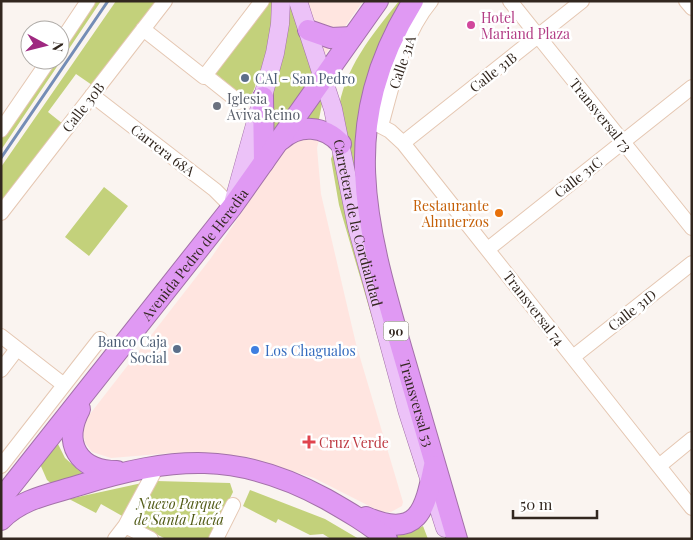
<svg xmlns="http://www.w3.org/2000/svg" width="693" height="540" viewBox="0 0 693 540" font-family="'Playfair Display',serif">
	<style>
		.commercial { fill: #ffe5e0 }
		.green { fill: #c3d17b }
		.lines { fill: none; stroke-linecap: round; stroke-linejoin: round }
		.stream { stroke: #748db6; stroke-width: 3 }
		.minor-casing { stroke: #e5c7b2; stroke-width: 16 }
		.major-casing { stroke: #a371a9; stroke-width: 19 }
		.highway-casing { stroke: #a371a9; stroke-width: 22 }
		.minor { stroke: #fff; stroke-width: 14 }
		.major { stroke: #ecc2f8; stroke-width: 18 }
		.highway { stroke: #e099f3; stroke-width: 20 }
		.hotel-dot { fill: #d1479c; stroke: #fff; stroke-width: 2 }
		.service-dot { fill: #5c6f8a; stroke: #fff; stroke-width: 2 }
		.worship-dot { fill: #6b7280; stroke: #fff; stroke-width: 2 }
		.food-dot { fill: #e8710a; stroke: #fff; stroke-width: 2 }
		.shop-dot { fill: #3f7fe0; stroke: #fff; stroke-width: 2 }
		.health-dot { fill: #e0444e; stroke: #fff; stroke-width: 2 }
		.labels { text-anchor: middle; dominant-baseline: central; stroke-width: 5; stroke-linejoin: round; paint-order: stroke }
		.shield { fill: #fff; stroke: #706862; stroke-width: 1 }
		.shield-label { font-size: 12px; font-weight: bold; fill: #32271f }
		.hotel-label { font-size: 14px; fill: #b23c85; stroke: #fff; text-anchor: start }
		.street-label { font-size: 14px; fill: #32271f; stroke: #fff }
		.service-label { font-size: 14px; fill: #4e5e75; stroke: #fff; text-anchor: start }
		.worship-label { font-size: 14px; fill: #5b616d; stroke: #fff; text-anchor: start }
		.food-label { font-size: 14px; fill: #c56008; stroke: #fff; text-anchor: end }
		.shop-label { font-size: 14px; fill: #366cbe; stroke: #fff; text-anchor: start }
		.health-label { font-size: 14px; fill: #be3a42; stroke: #fff; text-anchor: start }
		.park-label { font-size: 14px; font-style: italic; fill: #505a14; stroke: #fff }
	</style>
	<rect width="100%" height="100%" fill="#faf4f0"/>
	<path class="commercial" d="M305,1h58l-43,61z
		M320,136l-3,12 4,46 35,150 47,158 -1,4 -11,6h-10l-67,-34 -66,-21 -76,-4 -61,5 -19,-6 -7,-9 -2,-10 2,-13 5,-6 121,-156 81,-120z"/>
	<path class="green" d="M92,1h9l-100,149v-15l51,-75h8v-12z
		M116,1h41l-65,84 -16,-11 -28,38 15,12 -62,80v-37z
		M268,1h4c5,28 -12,75 -23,100l-34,-28z
		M286,1h8l22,74 -47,71 -2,-42z
		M399,1h8l-31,60 -13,174 -25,-121c5,-45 34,-79 61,-113z
		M318,88l5,11 -5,25 -22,-2z
		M334,151l85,316 -2,5 -78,-267 -8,-46z
		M104,187l24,19 -39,50 -24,-19z
		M57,442l8,16 18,16 -30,11 -6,-5 -7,-16z
		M156,481l74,2 3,9 -23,47h-44l-32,-16z
		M142,483l-18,34 -23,-13 -5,9 -27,-14z
		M250,490l75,29 34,20h-28l-8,-5 -13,1 -32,-16 -2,4 -33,-17z
		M423,526l5,13h-31l-3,-3 13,-2z"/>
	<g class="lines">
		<path class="stream" d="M1,158l107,-157"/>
		<g class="minor-casing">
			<path id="minor" d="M510,1l182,227
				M686,1l6,7
				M143,29l61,48 58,-76
				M60,43l28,-42
				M205,75l34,27
				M92,95l123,95 17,17
				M367,119l23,12 13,12 289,365
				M381,126c12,-43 21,-90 50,-125
				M1,130l48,-70
				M403,143l179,-142
				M1,213l164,-212
				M488,249l204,-162
				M1,336l63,49
				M573,357l119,-94
				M1,370l16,-21
				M1,466l99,-127
				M659,466l33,-27
				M125,526l26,13
				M115,539l10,-13 33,-61
				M216,539l17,-34"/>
		</g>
		<g class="major-casing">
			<g id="major">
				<path id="s1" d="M298,1l35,108 24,118 50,183 38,118"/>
				<path d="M234,200l41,-147 5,-29 1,-23"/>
			</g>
		</g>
		<g class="highway-casing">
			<g id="highway">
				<path id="s2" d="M413,1c-76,122 -48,221 -11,349 18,63 37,126 55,189"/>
				<path d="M308,30l23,8 21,-1"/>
				<path d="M263,97l1,65"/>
				<path d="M281,140c18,-16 43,-15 60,4"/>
				<path d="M80,409c-18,34 -2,62 37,62"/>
				<path id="s3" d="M1,499l231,-292 146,-206"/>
				<path d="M366,517c53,23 59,-8 68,-51"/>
				<path d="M1,520c21,-22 51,-26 79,-35 93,-29 158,-34 246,14 21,12 42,24 61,40"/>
			</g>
		</g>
		<use href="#minor" class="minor"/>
		<use href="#major" class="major"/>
		<use href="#highway" class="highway"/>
	</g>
	<circle class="hotel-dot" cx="471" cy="25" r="5"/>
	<g class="service-dot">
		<circle cx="245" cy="78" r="5"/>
		<circle cx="177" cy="349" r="5"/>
	</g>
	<circle class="worship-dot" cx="217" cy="106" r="5"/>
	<circle class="food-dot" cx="499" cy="213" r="5"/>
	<circle class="shop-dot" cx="255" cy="350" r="5"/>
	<path class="health-dot" d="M306.5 434.5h5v5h5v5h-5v5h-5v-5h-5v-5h5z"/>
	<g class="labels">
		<rect class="shield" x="383.5" y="321.5" width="25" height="19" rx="4"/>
		<g class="shield-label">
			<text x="396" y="331">90</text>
		</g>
		<g class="hotel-label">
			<text x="481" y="17">Hotel<tspan x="481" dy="16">Mariand Plaza</tspan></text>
		</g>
		<g class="street-label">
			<text transform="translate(402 62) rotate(-71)">Calle 31A</text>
			<text transform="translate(493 72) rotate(-38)">Calle 31B</text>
			<text transform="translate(83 107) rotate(-52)">Calle 30B</text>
			<text transform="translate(601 115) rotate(51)">Transversal 73</text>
			<text transform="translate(163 150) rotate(37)">Carrera 68A</text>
			<text transform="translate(578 177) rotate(-38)">Calle 31C</text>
			<text stroke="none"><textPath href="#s1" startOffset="230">Carretera de la Cordialidad</textPath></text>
			<text stroke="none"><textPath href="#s3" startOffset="312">Avenida Pedro de Heredia</textPath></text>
			<text transform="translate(534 308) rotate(52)">Transversal 74</text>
			<text transform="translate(632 310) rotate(-38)">Calle 31D</text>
			<text stroke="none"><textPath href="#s2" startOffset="418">Transversal 53</textPath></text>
		</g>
		<g class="service-label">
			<text x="255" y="78">CAI - San Pedro</text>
			<text x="167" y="341" text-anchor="end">Banco Caja<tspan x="167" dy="16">Social</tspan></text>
		</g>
		<g class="worship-label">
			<text x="227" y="98">Iglesia<tspan x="227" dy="16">Aviva Reino</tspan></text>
		</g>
		<g class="food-label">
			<text x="489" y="205">Restaurante<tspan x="489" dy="16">Almuerzos</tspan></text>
		</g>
		<g class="shop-label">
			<text x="265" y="350">Los Chagualos</text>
		</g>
		<g class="health-label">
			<text x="319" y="442">Cruz Verde</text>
		</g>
		<g class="park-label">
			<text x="179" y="503">Nuevo Parque<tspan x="179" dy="16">de Santa Lucía</tspan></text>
		</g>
	</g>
	<rect width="693" height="540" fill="none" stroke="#32271f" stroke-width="5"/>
	<g transform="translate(45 45) rotate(97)"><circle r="24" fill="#ffffff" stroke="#ada9a5"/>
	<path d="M0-4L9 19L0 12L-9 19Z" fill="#9f2880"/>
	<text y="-8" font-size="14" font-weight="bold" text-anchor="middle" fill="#32271f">N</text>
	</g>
	<path d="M513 510v8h84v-8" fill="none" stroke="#32271f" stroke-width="2.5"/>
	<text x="520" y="510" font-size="15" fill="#32271f" stroke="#ffffff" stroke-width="4" paint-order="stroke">50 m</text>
</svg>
